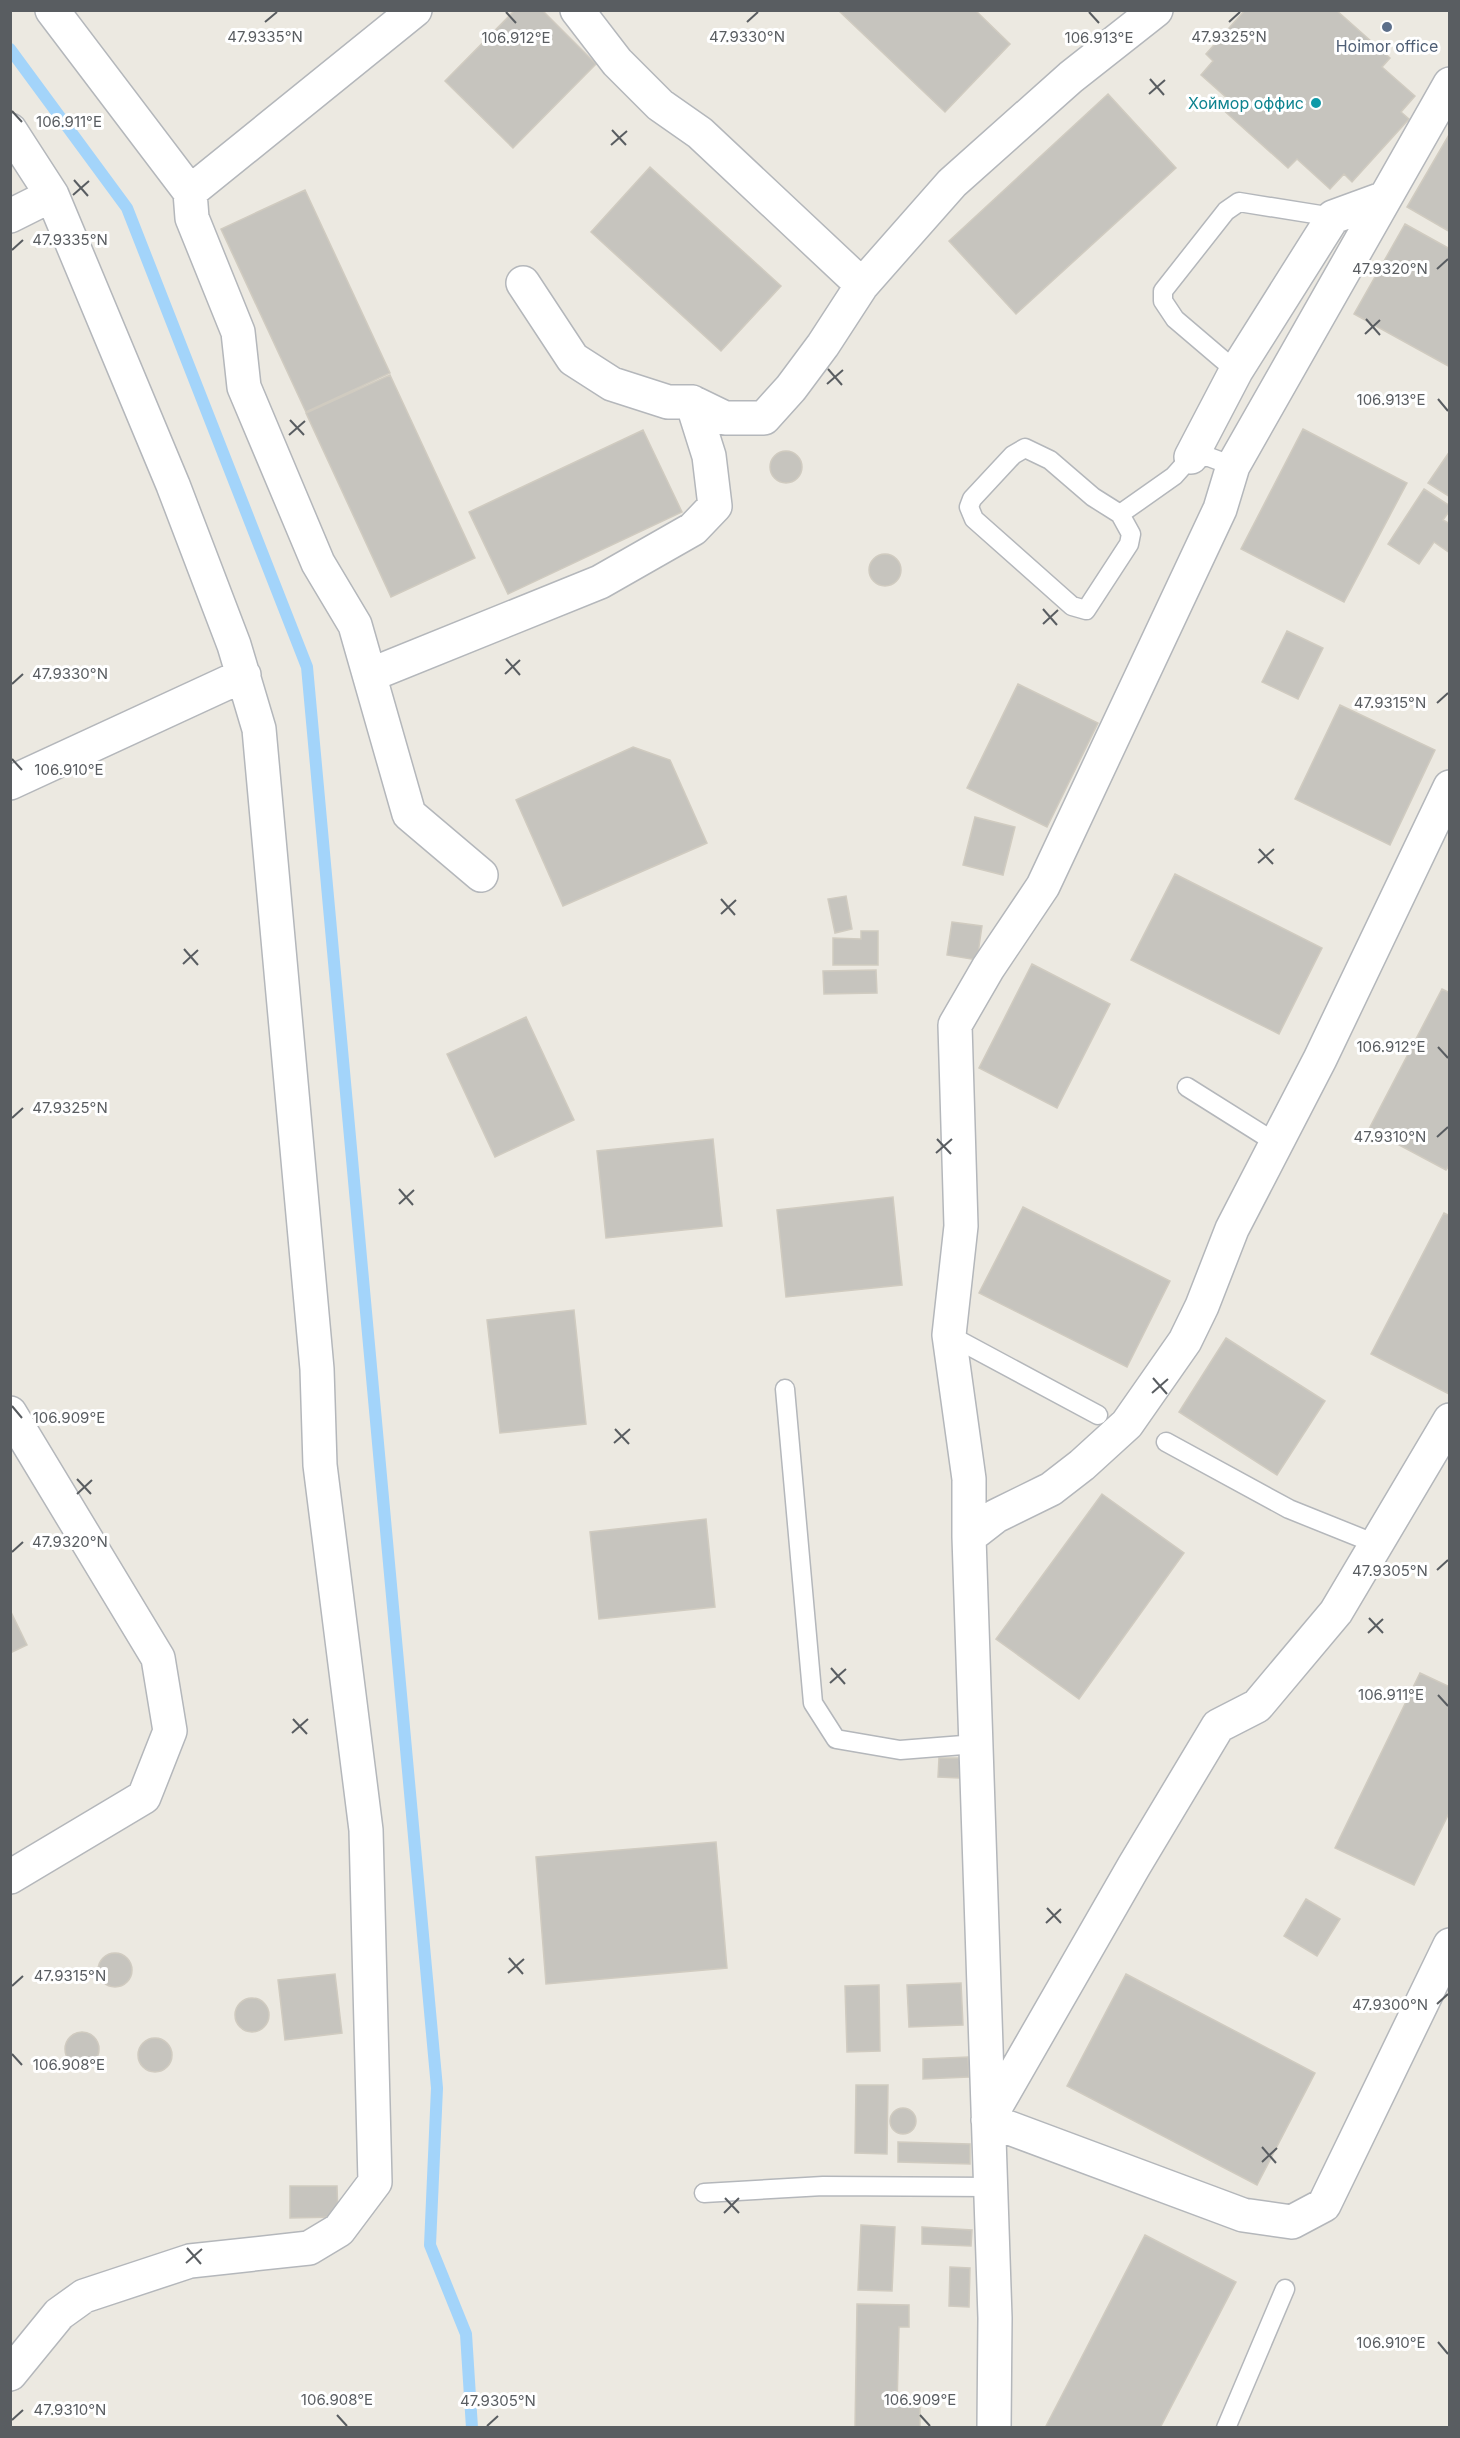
<svg xmlns="http://www.w3.org/2000/svg" width="1460" height="2438" viewBox="0 0 1460 2438" font-family="Inter,sans-serif">
	<style>
		.lines { fill: none; stroke-linecap: round; stroke-linejoin: round }
		.stream { stroke: #a3d4fa; stroke-width: 12 }
		.building { fill: #c6c4be; stroke: #d0cbc0; stroke-width: 1.5 }
		.lane-casing { stroke: #b4b7bb; stroke-width: 21 }
		.street-casing { stroke: #b4b7bb; stroke-width: 36 }
		.lane { stroke: #fff; stroke-width: 18 }
		.street { stroke: #fff; stroke-width: 33 }
		.ticks { fill: none; stroke: #595d61; stroke-width: 2 }
		.service-dot { fill: #5c6f8a; stroke: #fff; stroke-width: 2 }
		.culture-dot { fill: #0f9aa8; stroke: #fff; stroke-width: 2 }
		.labels { text-anchor: middle; dominant-baseline: central; stroke-width: 6; stroke-linejoin: round; paint-order: stroke }
		.service-label { font-size: 16px; fill: #4e5e75; stroke: #fff }
		.culture-label { font-size: 16px; fill: #0d838f; stroke: #fff; text-anchor: end }
		.ticks-label { font-size: 15px; text-anchor: middle; fill: #595d61; stroke: #fff; stroke-width: 6; stroke-linejoin: round; paint-order: stroke }
	</style>
	<rect width="100%" height="100%" fill="#ece9e1"/>
	<g class="lines">
		<path class="stream" d="M10,49l117,159 180,459 130,1421 -7,157 36,89 6,94"/>
	</g>
	<path class="building" d="M515,10h27l54,54 -83,84 -68,-67z
		M838,10h137l35,34 -65,68z
		M1245,10h91l54,48 -8,9 33,29 -14,16 8,7 -57,63 -8,-8 -14,15 -33,-30 -9,9 -68,-61 8,-8 -27,-24 12,-14 -7,-7z
		M1108,94l68,74 -160,146 -67,-73z
		M1450,133v99l-43,-25z
		M650,167l131,119 -60,65 -130,-119z
		M305,190l85,183 -84,39 -85,-183z
		M1405,224l45,25v118l-96,-53z
		M390,375l85,183 -84,39 -85,-184z
		M1303,429l104,54 -63,119 -103,-53z
		M643,430l39,82 -174,82 -39,-82z
		M770 467a16 16 0 1 1 32 0a16 16 0 1 1-32 0Z
		M1450,451v46l-22,-14z
		M1424,489l26,17v4l-7,10 7,4v29l-16,-11 -15,22 -31,-20z
		M869 570a16 16 0 1 1 32 0a16 16 0 1 1-32 0Z
		M1287,631l36,17 -25,51 -36,-17z
		M1018,684l80,39 -51,104 -80,-39z
		M1340,705l95,45 -45,95 -95,-46z
		M633,747l37,13 37,83 -144,63 -47,-106z
		M975,817l40,10 -12,48 -40,-10z
		M1175,874l147,74 -43,86 -148,-74z
		M846,896l6,33 -17,4 -7,-34z
		M952,922l30,4 -5,34 -30,-5z
		M861,931h17v34h-45v-27l28,1z
		M1032,964l78,40 -53,104 -78,-40z
		M876,970l1,23 -53,1 -1,-23z
		M1442,989l8,4v171l-4,6 -77,-41z
		M526,1017l48,103 -79,37 -48,-103z
		M713,1139l9,87 -116,12 -9,-87z
		M893,1197l9,88 -116,12 -9,-87z
		M1023,1207l147,74 -43,86 -148,-74z
		M1444,1213l6,3 -1,178 -78,-40z
		M574,1310l12,114 -86,9 -13,-113z
		M1226,1338l99,63 -48,74 -98,-63z
		M1102,1494l82,59 -105,146 -83,-60z
		M706,1519l9,88 -116,12 -9,-87z
		M10,1610l17,35 -17,8z
		M1420,1673l30,14v124l-36,74 -79,-37z
		M939,1758h21l-1,20 -21,-1z
		M716,1842l11,126 -181,16 -10,-127z
		M1306,1899l34,20 -23,37 -33,-20z
		M98 1970a17 17 0 1 1 34 0a17 17 0 1 1-34 0Z
		M335,1974l7,59 -57,7 -7,-60z
		M1126,1974l189,99 -58,112 -190,-99z
		M961,1983l2,42 -54,2 -2,-42z
		M879,1985l1,66 -33,1 -2,-66z
		M235 2015a17 17 0 1 1 34 0a17 17 0 1 1-34 0Z
		M65 2049a17 17 0 1 1 34 0a17 17 0 1 1-34 0Z
		M138 2055a17 17 0 1 1 34 0a17 17 0 1 1-34 0Z
		M968,2057l1,20 -46,2v-20z
		M856,2085h32l-1,69 -32,-1z
		M890 2121a13 13 0 1 1 26 0a13 13 0 1 1-26 0Z
		M898,2142l72,2v20l-72,-2z
		M290,2186h47l1,31 -48,1z
		M861,2225l34,2 -3,64 -34,-1z
		M922,2227l50,3 -1,16 -49,-2z
		M1145,2235l91,47 -76,146h-115z
		M950,2267l20,1 -1,39 -20,-1z
		M857,2304l52,1v22h-10l-2,79 23,1v21h-65z"/>
	<g class="lines">
		<g class="lane-casing">
			<path id="lane" d="M1236,371l-61,-52 -12,-18v-10l63,-80 13,-9 94,15
				M1025,448l25,12 43,37 27,17 11,20 -2,10 -43,66 -14,-4 -98,-87 -5,-12 3,-8 41,-44z
				M1120,514l54,-38 17,-19h18l24,9
				M1187,1087l89,56
				M949,1335l149,80
				M785,1389l28,314 23,36 64,11 76,-6
				M1166,1442l123,67 87,35
				M704,2193l119,-7 168,1
				M1226,2428l59,-139"/>
		</g>
		<g class="street-casing">
			<path id="street" d="M52,10l138,182 2,26 46,114 6,55 74,176 37,62 54,189 72,61
				M577,10l40,52 43,43 40,28 162,152
				M10,130l42,65 121,290 61,160 25,84 58,640 3,96 46,365 9,352 -36,48 -30,18 -119,13 -106,35 -25,18 -49,60
				M190,192l225,-182
				M10,216l42,-21
				M523,283l50,76 39,25 56,18h24l33,16h39l27,-30 32,-43 39,-60 90,-102 119,-106 85,-67
				M1191,457l45,-86 97,-154 52,-19
				M370,675l230,-93 93,-53 22,-23 -6,-50 -17,-54
				M10,783l234,-108
				M10,1413l148,245 12,73 -26,66 -134,80
				M1450,1420l-114,192 -79,94 -39,20 -84,140 -146,254 255,95 49,7 32,-17 126,-260
				M969,1537l27,-21 55,-27 31,-24 45,-41 58,-83 17,-35 30,-77 88,-170 130,-272
				M994,2428l1,-110 -26,-781v-58l-20,-144 12,-109 -6,-201 33,-57 55,-82 177,-377 13,-43 217,-382"/>
		</g>
		<use href="#lane" class="lane"/>
		<use href="#street" class="street"/>
	</g>
	<path class="ticks" d="M506,12l10,11M1089,12l10,11M265,22l12,-10M747,22l11,-10M1229,22l11,-10M1150,79l14,16M1149,94l16,-14M12,111l10,11M612,130l14,15M611,145l16,-14M74,180l14,16M73,195l16,-14M12,250l11,-10M1437,269l11,-10M1366,319l14,16M1365,334l15,-14M828,369l14,16M827,384l16,-14M1438,399l10,12M290,420l14,15M289,435l16,-14M1043,609l14,16M1043,624l15,-14M506,659l14,16M505,674l15,-14M12,684l11,-10M1437,703l11,-10M12,759l10,11M1259,849l14,15M1258,863l16,-14M721,899l14,16M721,914l15,-14M184,949l14,16M183,964l15,-14M1438,1047l10,11M12,1118l11,-10M1437,1137l11,-10M937,1139l14,15M936,1153l16,-14M399,1189l14,16M399,1204l15,-14M1153,1378l14,16M1152,1393l16,-14M12,1406l10,12M615,1429l14,15M614,1443l16,-14M77,1479l14,15M77,1494l15,-14M12,1552l11,-10M1437,1570l11,-10M1369,1618l14,15M1368,1633l15,-14M831,1668l14,16M830,1683l16,-14M1438,1695l10,11M293,1719l14,15M292,1733l16,-14M1047,1908l14,15M1046,1923l15,-14M509,1958l14,16M508,1973l16,-14M12,1986l11,-10M1437,2004l11,-10M12,2054l10,11M1262,2147l14,16M1262,2162l15,-14M725,2198l14,15M724,2213l15,-15M187,2248l14,16M186,2263l16,-14M1438,2342l10,12M337,2415l10,11M920,2415l10,11M12,2420l11,-10M487,2426l11,-10"/>
	<circle class="service-dot" cx="1387" cy="27" r="6"/>
	<circle class="culture-dot" cx="1316" cy="103" r="6"/>
	<g class="labels">
		<g class="service-label">
			<text x="1387" y="46">Hoimor office</text>
		</g>
		<g class="culture-label">
			<text x="1304" y="103">Хоймор оффис</text>
		</g>
	</g>
	<g class="ticks-label">
		<text x="747" y="42">47.9330°N</text>
		<text x="1229" y="42">47.9325°N</text>
		<text x="265" y="42">47.9335°N</text>
		<text x="516" y="43">106.912°E</text>
		<text x="1099" y="43">106.913°E</text>
		<text x="69" y="127">106.911°E</text>
		<text x="70" y="245">47.9335°N</text>
		<text x="1390" y="274">47.9320°N</text>
		<text x="1391" y="405">106.913°E</text>
		<text x="70" y="679">47.9330°N</text>
		<text x="1390" y="708">47.9315°N</text>
		<text x="69" y="775">106.910°E</text>
		<text x="1391" y="1052">106.912°E</text>
		<text x="70" y="1113">47.9325°N</text>
		<text x="1390" y="1142">47.9310°N</text>
		<text x="69" y="1423">106.909°E</text>
		<text x="70" y="1547">47.9320°N</text>
		<text x="1390" y="1576">47.9305°N</text>
		<text x="1391" y="1700">106.911°E</text>
		<text x="70" y="1981">47.9315°N</text>
		<text x="1390" y="2010">47.9300°N</text>
		<text x="69" y="2070">106.908°E</text>
		<text x="1391" y="2348">106.910°E</text>
		<text x="337" y="2405">106.908°E</text>
		<text x="920" y="2405">106.909°E</text>
		<text x="498" y="2406">47.9305°N</text>
		<text x="70" y="2415">47.9310°N</text>
	</g>
	<rect width="1460" height="2438" fill="none" stroke="#595d61" stroke-width="24"/>
</svg>
